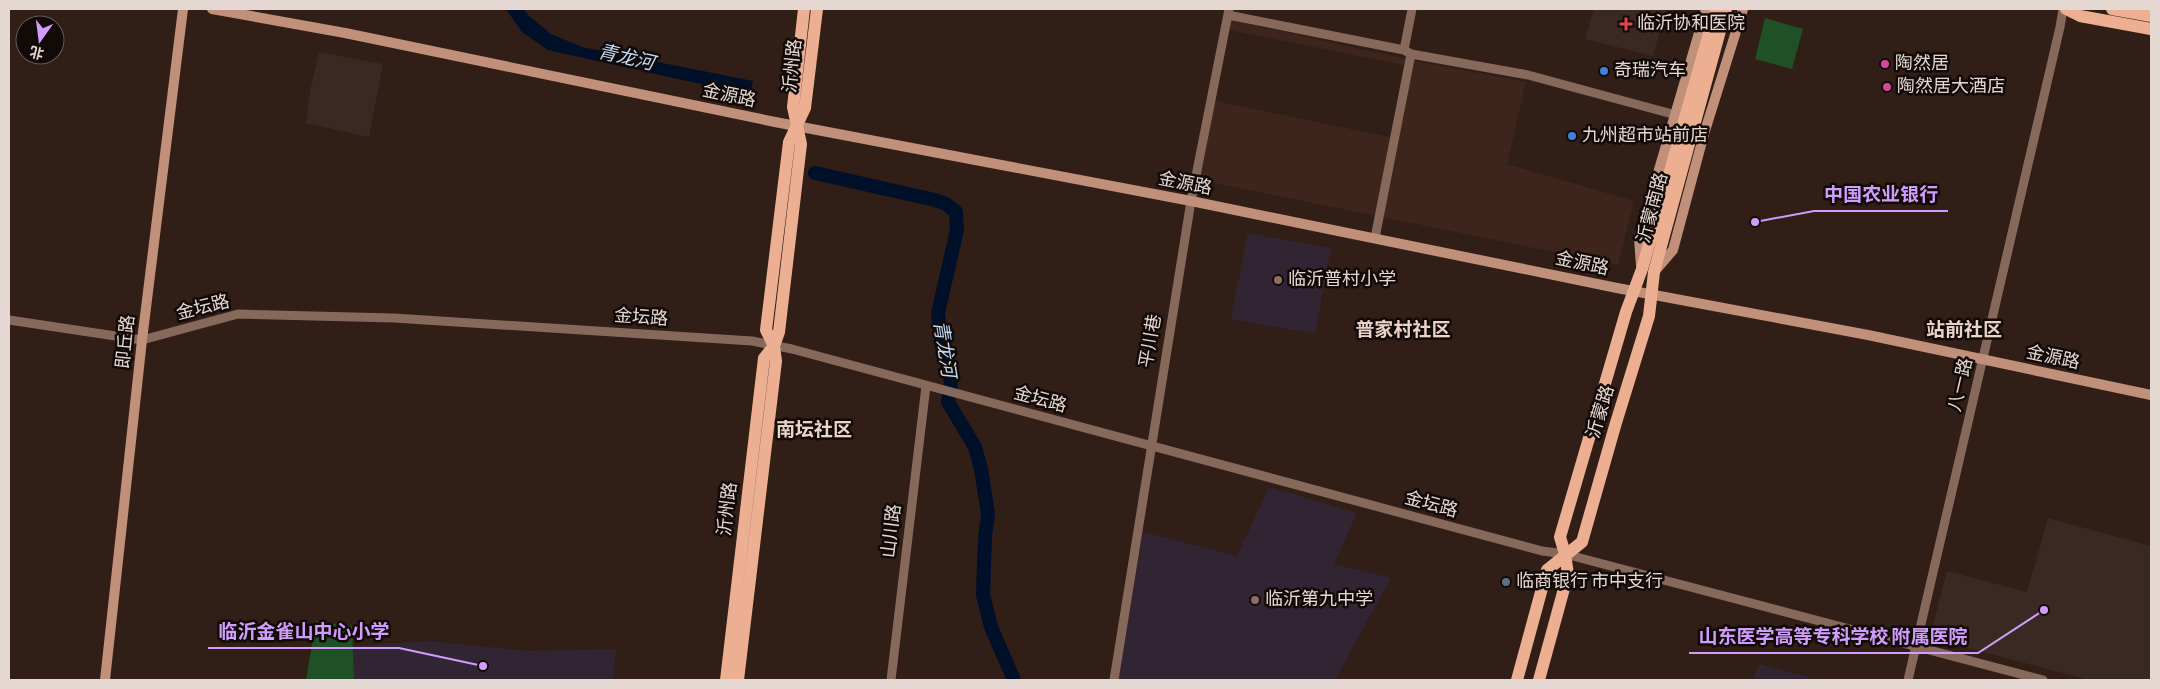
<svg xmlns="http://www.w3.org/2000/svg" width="2160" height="689" viewBox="0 0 2160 689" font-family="'Alegreya Sans','Noto Sans SC',sans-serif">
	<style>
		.built { fill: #3e251c }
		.education { fill: #322533 }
		.medical { fill: #3a2922 }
		.green { fill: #205026 }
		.water { fill: #001028 }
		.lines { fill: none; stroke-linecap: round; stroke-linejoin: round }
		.river { stroke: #001028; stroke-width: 14 }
		.street { stroke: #87695b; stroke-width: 9 }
		.secondary { stroke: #c0907a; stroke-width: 10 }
		.primary { stroke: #edaf92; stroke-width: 12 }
		.health-dot { fill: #e0444e; stroke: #120a07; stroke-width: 2 }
		.hotel-dot { fill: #d1479c; stroke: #120a07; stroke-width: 2 }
		.shop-dot { fill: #3f7fe0; stroke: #120a07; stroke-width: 2 }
		.education-dot { fill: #8d6e63; stroke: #120a07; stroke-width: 2 }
		.service-dot { fill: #5c6f8a; stroke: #120a07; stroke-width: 2 }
		.labels { text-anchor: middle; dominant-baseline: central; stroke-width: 5; stroke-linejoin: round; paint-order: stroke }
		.poi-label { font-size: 18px; fill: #e5d8d3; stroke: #120a07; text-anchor: start }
		.street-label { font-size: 18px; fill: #e5d8d3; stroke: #120a07 }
		.water-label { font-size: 19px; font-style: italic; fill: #bfdbf9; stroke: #120a07 }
		.neighbourhood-label { font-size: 19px; font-weight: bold; fill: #ebd3c9; stroke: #120a07 }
		.leader { fill: none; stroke: #d09dff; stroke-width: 2 }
		.callout-dot { fill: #d09dff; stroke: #120a07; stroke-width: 2 }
		.callout-label { font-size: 19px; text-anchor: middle; font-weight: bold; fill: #d09dff; stroke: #120a07; stroke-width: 5; stroke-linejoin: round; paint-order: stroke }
	</style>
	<rect width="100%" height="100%" fill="#301e17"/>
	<path class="built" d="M1230,20l185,41 111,21 -19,82 127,37 -16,64 -418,-85 15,-79 179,37 14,-72 -179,-36z"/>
	<path class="education" d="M1248,233l83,15 -16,86 -84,-15z
		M1269,487l88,26 -23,51 57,14 -56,102h-218l26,-148 94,24z
		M428,641l101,10 87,-2 -3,31h-259l-3,-34z
		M1760,664l59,16h-66z"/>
	<path class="medical" d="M1594,9h72l-13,47 -68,-17z
		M319,52l64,12 -14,73 -63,-14 4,-32z
		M2048,518l103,28v134h-62l-152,-40 -5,-11 15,-58 80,21z"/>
	<path class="green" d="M1765,18l38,11 -11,40 -37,-10z
		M316,621l36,5 2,54h-48z"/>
	<path class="water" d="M506,9h17l5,6 23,19 31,13 171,34 -3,14 -202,-45 -26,-18z"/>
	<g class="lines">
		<path class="river" d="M815,173l120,27 11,4 10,8 1,18 -19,83 3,27 10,42 -3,20 27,45 6,22 7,45 -3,23 -2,58 8,32 23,53"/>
		<path class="street" d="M1228,15l176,35 7,4 117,21 148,40
			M1404,50l8,-41
			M1375,238l36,-184
			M9,320l133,20 96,-26 156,4 358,23 40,8 750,202 23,3 478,126
			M891,680l35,-294
			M1114,680l77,-479 38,-192
			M1908,680l152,-653 3,-18"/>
		<path class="secondary" d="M212,9l133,24 430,89 416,79 426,87 251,47 283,60
			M1641,266l-2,-28 67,-229
			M1655,271l18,-21 31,-116 39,-125
			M105,680l37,-340 41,-331"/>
		<path class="primary" d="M2066,9l14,7 71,13
			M2112,9l39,7
			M726,680l38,-322 10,-12 5,-14 22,-188 -8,-37 11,-98
			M738,680l38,-319 -2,-15 -8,-16 23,-188 16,-34 12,-99
			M1517,680l30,-110 35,-28 33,-116 34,-110 5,-44 72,-263
			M1539,680l29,-106 -3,-20 -5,-17 66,-225 16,-43 74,-260"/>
	</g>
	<path class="health-dot" d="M1623.5 16.5h5v5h5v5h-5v5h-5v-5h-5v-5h5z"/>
	<g class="hotel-dot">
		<circle cx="1885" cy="64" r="5"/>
		<circle cx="1887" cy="87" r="5"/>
	</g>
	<g class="shop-dot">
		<circle cx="1604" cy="71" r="5"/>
		<circle cx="1572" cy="136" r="5"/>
	</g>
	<g class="education-dot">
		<circle cx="1278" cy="280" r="5"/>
		<circle cx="1255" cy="600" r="5"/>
	</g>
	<circle class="service-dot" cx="1506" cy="582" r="5"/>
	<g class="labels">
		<g class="poi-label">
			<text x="1637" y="24">临沂协和医院</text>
			<text x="1895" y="64">陶然居</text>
			<text x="1614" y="71">奇瑞汽车</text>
			<text x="1897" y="87">陶然居大酒店</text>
			<text x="1582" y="136">九州超市站前店</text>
			<text x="1288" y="280">临沂普村小学</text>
			<text x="1516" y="582">临商银行 市中支行</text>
			<text x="1265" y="600">临沂第九中学</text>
		</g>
		<g class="street-label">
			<text transform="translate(793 66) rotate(-84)">沂州路</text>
			<text transform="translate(729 96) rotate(12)">金源路</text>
			<text transform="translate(1185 184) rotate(11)">金源路</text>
			<text transform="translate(1653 208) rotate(-75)">沂蒙南路</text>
			<text transform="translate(1582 264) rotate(12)">金源路</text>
			<text transform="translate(203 308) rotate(-14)">金坛路</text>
			<text transform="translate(641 318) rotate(4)">金坛路</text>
			<text transform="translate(1151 341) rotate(-80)">平川巷</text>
			<text transform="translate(126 342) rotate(-84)">即丘路</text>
			<text transform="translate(2053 358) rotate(12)">金源路</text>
			<text transform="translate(1961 385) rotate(-77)">八一路</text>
			<text transform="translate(1040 400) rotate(15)">金坛路</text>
			<text transform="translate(1601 412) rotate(-73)">沂蒙路</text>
			<text transform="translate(1431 505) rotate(15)">金坛路</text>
			<text transform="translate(728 509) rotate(-83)">沂州路</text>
			<text transform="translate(892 531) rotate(-83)">山川路</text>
		</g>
		<g class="water-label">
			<text transform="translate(626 58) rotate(13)">青龙河</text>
			<text transform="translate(944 349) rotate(81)">青龙河</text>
		</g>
		<g class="neighbourhood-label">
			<text x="1403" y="330">普家村社区</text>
			<text x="1964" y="330">站前社区</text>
			<text x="814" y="430">南坛社区</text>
		</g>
	</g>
	<path class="leader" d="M1755 222L1814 211H1948M483 666L399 648H208M2044 610L1978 653H1689"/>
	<g class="callout-dot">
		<circle cx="1755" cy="222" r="5"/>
		<circle cx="483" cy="666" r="5"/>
		<circle cx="2044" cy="610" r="5"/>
	</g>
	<g class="callout-label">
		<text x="1881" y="201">中国农业银行</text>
		<text x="304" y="638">临沂金雀山中心小学</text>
		<text x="1833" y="643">山东医学高等专科学校 附属医院</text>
	</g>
	<rect width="2160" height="689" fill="none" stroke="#e5d8d3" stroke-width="20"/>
	<g transform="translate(40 40) rotate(194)"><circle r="24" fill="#120a07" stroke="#665c59"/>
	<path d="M0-4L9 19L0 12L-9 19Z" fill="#d09dff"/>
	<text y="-8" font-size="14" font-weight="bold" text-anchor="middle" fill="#e5d8d3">北</text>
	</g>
</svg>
